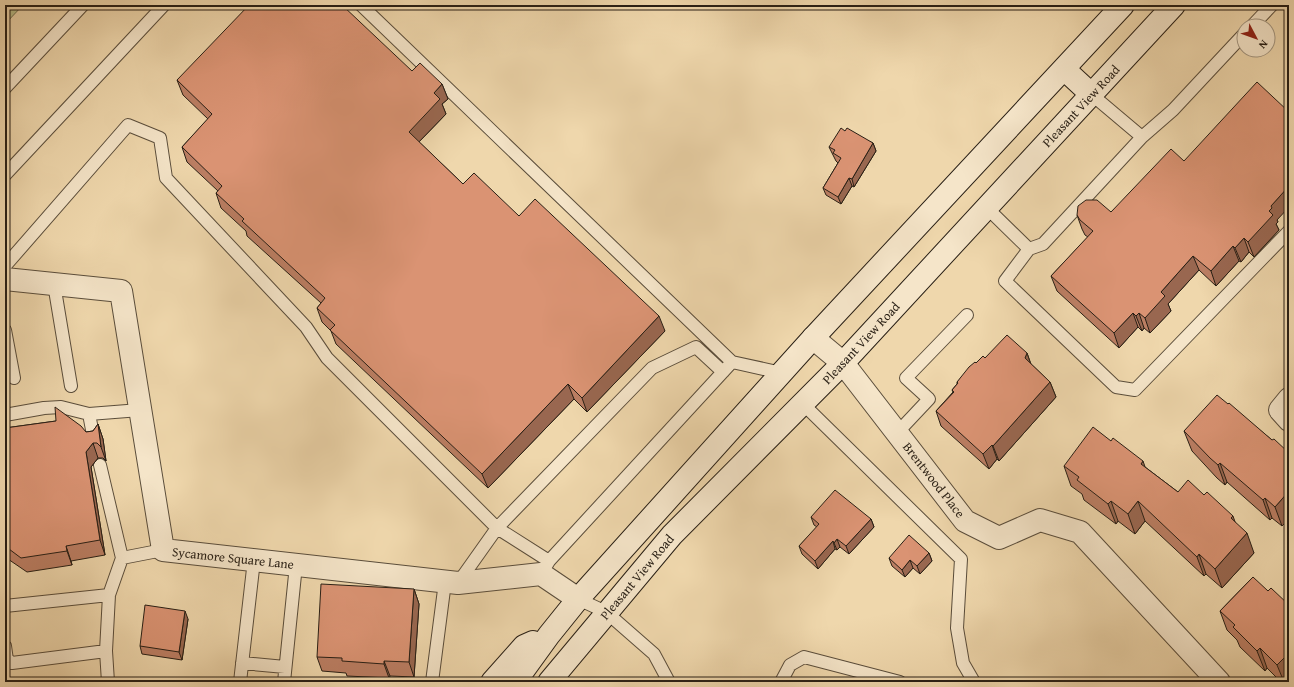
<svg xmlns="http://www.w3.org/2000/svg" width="1294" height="687" viewBox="0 0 1294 687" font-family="'Gentium Book Plus',serif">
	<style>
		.green { fill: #b9be89; stroke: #706e4f }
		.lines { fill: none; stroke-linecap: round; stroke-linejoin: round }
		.service-casing { stroke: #5a4d3b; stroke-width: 14 }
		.minor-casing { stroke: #5a4d3b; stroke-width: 24 }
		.secondary-casing { stroke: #281f15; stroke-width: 24 }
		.service { stroke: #f5e5c9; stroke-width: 12 }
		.minor { stroke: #f5e5c9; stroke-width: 22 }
		.secondary { stroke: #f5e5c9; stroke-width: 22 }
		.wall { fill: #bb7e63; stroke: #281f15 }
		.shaded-wall { fill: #996750; stroke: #281f15 }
		.building { fill: #da9373; stroke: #281f15 }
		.labels { text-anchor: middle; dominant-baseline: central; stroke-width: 3; stroke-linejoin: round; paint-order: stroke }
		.street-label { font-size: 13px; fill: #281f15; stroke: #f5e5c9 }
	</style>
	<rect width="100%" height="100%" fill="#efd7ac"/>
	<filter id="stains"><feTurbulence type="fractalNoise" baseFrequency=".005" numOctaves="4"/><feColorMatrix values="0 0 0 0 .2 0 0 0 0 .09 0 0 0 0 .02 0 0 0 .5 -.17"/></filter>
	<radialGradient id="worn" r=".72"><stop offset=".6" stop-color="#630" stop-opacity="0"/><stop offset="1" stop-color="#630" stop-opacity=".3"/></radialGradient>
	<path class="green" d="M5,5h18l-18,19z"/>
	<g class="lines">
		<g class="service-casing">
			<path id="service" d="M361,5l371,357 -183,199 -8,13
				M1252,26l20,-21
				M5,88l78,-83
				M1142,137l31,-27 71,-76
				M5,175l159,-170
				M987,208l42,41 -24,32 111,106 19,3 154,-159
				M1029,249l14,-5 99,-107 -51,-43
				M5,266l123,-141 32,13 6,40 140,149 21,31 170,170 155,-160 44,-21 27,25
				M54,284l17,102
				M5,330l9,48
				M732,362l50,11
				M803,404l158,155 -4,69 6,35 11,19
				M89,414l5,26
				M5,415l39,-7 17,-1 28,7 51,-4
				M897,433l32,-34 -23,-21 61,-63
				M100,465l22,93 -13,37 -3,56 2,31
				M122,558l41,-8
				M458,583l39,-55 52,33
				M578,599l28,13 48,42 15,28
				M5,606l104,-11
				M5,646l2,14 5,3 94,-12
				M242,663l43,4
				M240,682l14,-122
				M284,682l12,-117
				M432,682l13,-100
				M781,682l9,-17 14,-8 96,25"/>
		</g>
		<g class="minor-casing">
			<path id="minor" d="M5,279l116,12 42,259 295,33 83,-9 37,25
				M813,338l30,25 122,158 34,17 41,-18 40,12 139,150
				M1289,399l-9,11 9,10"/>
		</g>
		<g class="secondary-casing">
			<path id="secondary" d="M1064,69l27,25
				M492,682l32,-36 9,-4
				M515,682l34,-47 29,-36 235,-261 310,-333
				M549,682l123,-147 171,-172 331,-358"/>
		</g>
		<use href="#service" class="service"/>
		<use href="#minor" class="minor"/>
		<use href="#secondary" class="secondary"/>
	</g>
	<path class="wall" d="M412,71l30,13 6,15 -6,5 4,10 -27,28 44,42 56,32 146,115 -78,81 -13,-13 -86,89 -152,-144 -5,-13 -9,-9 -5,-14 4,-5 -74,-67 -1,-5 -25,-23 -5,-15 2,-2 -31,-29 -5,-15 26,-28 -25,-24 -6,-15z
		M845,131l28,12 3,8 -22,36 -2,-1 -11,18 -15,-9 -3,-7 15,-25 -2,-2 -7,-14z
		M1184,161l93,59 1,2 -2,2 3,6 -25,27 -5,-5 -8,10 -2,-1 -23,25 -17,-16 -31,34 3,7 -21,22 -6,-5 -2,3 -4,-4 -19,21 -62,-57 -6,-15 37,-39 -3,-2 -3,-6 -5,-14 34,-3z
		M1027,353l4,11 19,18 6,15 -57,64 -2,-2 -8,10 -48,-43 -5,-15 17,-19 -1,-2 5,-6v-2l19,-19 9,-5z
		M1228,404l44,36 10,86 -10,-8 -2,2 -43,-38 -2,3 -8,-7 -25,-27 -8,-20z
		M56,421l30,11 7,-1 5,-7 5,15 3,22 -3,-3h-5l-7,9 14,88 -34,6 1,4 -45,7 -22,-15v-129z
		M1064,466l81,1 33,25 57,30 19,31 -32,35 -16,-14 -2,2 -59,-55 -10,13 -17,-13 -2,3 -32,-24 -2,-6 -11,-8z
		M811,517l60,2 3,8 -25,27 -9,-7 -3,3 -2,-1 -17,20 -16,-15 -3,-8 18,-19 -3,-2z
		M929,553l3,8 -12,13 -7,-6 -8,9 -13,-11 -3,-8z
		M1253,577l35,105h-7l-14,-14 -2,3 -25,-24 -3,-7 -10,-10 -7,-19z
		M414,589l5,15 -5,73 -24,-1 -1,2 -42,-2 -1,-3 -24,-2 -5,-14z
		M188,619l-6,41 -40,-6 -2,-8z"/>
	<path class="shaded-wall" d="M442,84l6,15 -6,5 4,10 -32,33 -5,-15 25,-39z
		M873,143l3,8 -22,36 -2,-8z
		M849,178l3,8 -11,18 -3,-7z
		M1289,186v21l-12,13 1,2 -2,2 3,6 -25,27 -6,-15 21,-31 2,-5z
		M1244,238l5,14 -8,10 -6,-14z
		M1233,246l6,15 -23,25 -5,-15z
		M1193,256l6,14 -31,34 3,7 -21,22 -5,-15 16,-26z
		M1133,313l5,14 -19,21 -5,-15z
		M1139,313l5,15 -2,3 -6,-15z
		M659,316l6,15 -78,81 -5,-14z
		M1027,353l5,15 -7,-10z
		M1050,382l6,15 -57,64 -6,-15z
		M568,384l6,15 -86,89 -6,-14z
		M98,424l5,15 3,22 -5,-14z
		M93,443l5,15 -7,9 14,88 -5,-15 -14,-88z
		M992,445l5,14 -8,10 -6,-15z
		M1143,461l7,20 -9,-17z
		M1220,463l7,19 -2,3 -7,-20z
		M1289,491v28l-7,7 -7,-19z
		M1265,498l7,20 -2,2 -7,-20z
		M1111,501l7,20 -2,3 -8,-20z
		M1138,501l7,20 -10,13 -7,-20z
		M1233,516l7,20 -9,-18z
		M871,519l3,8 -25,27 -3,-8z
		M1247,533l7,20 -32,35 -7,-19z
		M837,539l3,8 -3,3 -3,-7z
		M833,541l2,8 -17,20 -3,-8z
		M66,546l5,15 1,4 -5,-14z
		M929,553l3,8 -12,13 -3,-8z
		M1199,554l7,20 -2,2 -7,-19z
		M910,560l3,8 -8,9 -3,-7z
		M414,589l5,15 -5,73 -5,-15z
		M185,611l3,8 -6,41 -3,-8z
		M1260,648l7,20 -2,3 -8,-20z
		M1289,653v28l-1,1h-4l-7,-17z
		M384,661l6,15 -1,2 -5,-14z"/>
	<path class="building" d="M249,5h93l70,66 8,-8 22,21 -8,9 6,6 -31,33 54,52 11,-11 45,43 16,-17 124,117 -77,82 -14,-14 -86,90 -152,-144 5,-5 -18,-17 8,-10 -83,-77 2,-2 -28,-26 6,-7 -40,-39 30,-33 -35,-34z
		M1257,82l32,30v74l-18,20 1,2 -3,3 4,4 -25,27 -4,-4 -9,10 -2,-2 -22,25 -18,-15 -32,36 4,4 -20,22 -6,-5 -3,3 -3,-3 -19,20 -63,-57 42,-45 -13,-11 -3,-5 1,-9 8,-6h11l14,12 60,-63 13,12z
		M841,128l4,3 2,-3 26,15 -21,36 -3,-1 -11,19 -15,-9 18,-30 -8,-5 2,-3 -6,-3z
		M1007,335l20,18 -2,5 25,24 -57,64 -1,-1 -9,9 -47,-43 18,-19 -2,-2 6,-7 -1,-1 12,-15 6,-5 1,1 7,-7 2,2z
		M1217,395l11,9 1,-1 43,37 2,-1 15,14v38l-14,16 -10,-9 -2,2 -43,-37 -2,2 -8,-7 -26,-27z
		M55,407l26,19 5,6 7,-1 5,-7 3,23 -4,-4h-4l-7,9 14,88 -34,6 1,5 -46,7 -16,-12v-118l51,-7z
		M1093,427l18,14 2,-3 30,23 -2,3 37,28 10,-12 16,15 3,-3 26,24 -2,2 16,15 -32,36 -16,-15 -2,3 -59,-56 -10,13 -17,-13 -3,3 -31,-24 2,-3 -15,-11z
		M835,490l36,29 -25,27 -9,-7 -3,4 -1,-2 -18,20 -16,-15 20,-22 -8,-7z
		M909,535l20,18 -12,13 -7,-6 -8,10 -13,-12z
		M1253,577l15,14 3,-3 18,17v48l-12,12 -17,-17 -3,3 -24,-24 2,-2 -15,-14z
		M321,584l93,5 -5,73 -25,-1v3l-42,-3v-3l-25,-1z
		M145,605l40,6 -6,41 -39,-6z"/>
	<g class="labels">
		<g class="street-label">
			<text transform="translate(1081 106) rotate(-47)">Pleasant View Road</text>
			<text transform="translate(861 343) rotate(-47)">Pleasant View Road</text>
			<text transform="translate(934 480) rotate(52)">Brentwood Place</text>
			<text transform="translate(233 558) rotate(6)">Sycamore Square Lane</text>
			<text transform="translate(637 577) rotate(-50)">Pleasant View Road</text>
		</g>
	</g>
	<rect width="1294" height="687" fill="none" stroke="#efd7ac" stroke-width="20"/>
	<rect x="6" y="6" width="1282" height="675" fill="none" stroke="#281f15" stroke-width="2"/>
	<rect x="10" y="10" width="1274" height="667" fill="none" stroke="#281f15"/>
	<g transform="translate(1256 38) rotate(131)"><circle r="19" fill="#f5e5c9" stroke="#a39681"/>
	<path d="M0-3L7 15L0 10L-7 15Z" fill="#8f2418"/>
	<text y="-6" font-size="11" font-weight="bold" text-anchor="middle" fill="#281f15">N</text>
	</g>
	<rect width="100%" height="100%" filter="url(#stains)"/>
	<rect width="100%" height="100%" fill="url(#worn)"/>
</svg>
